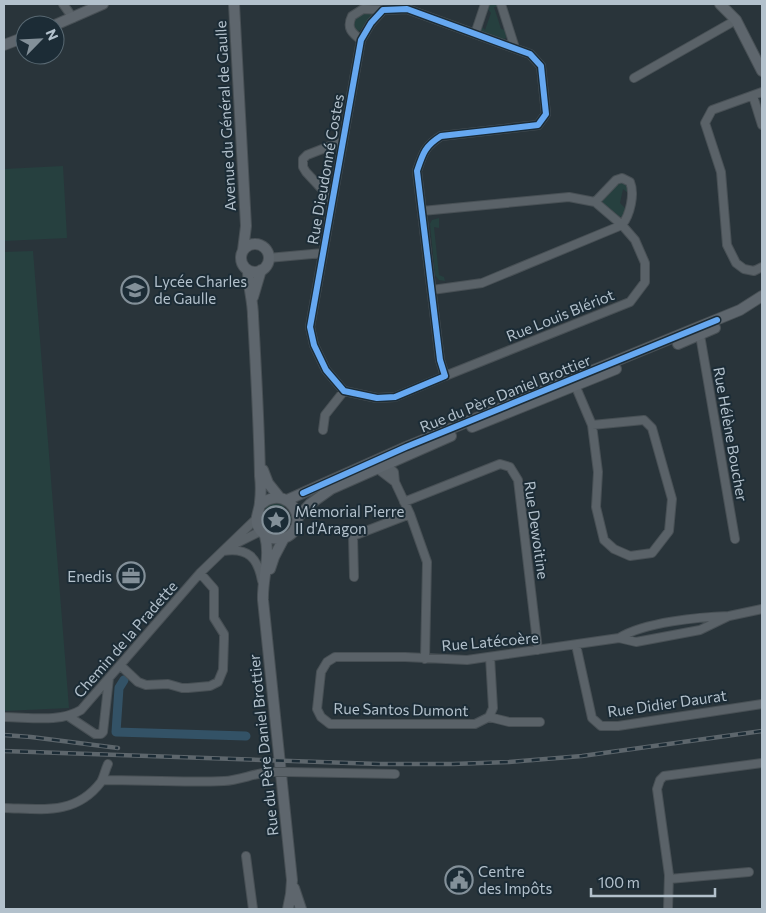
<svg xmlns="http://www.w3.org/2000/svg" width="766" height="913" viewBox="0 0 766 913" font-family="Commissioner,sans-serif">
	<style>
		.green { fill: #26403f }
		.lines { fill: none; stroke-linecap: round; stroke-linejoin: round }
		.canal { stroke: #335266; stroke-width: 9 }
		.street-casing { stroke: #485055; stroke-width: 10 }
		.secondary-casing { stroke: #485055; stroke-width: 12 }
		.street { stroke: #5a6268; stroke-width: 8 }
		.secondary { stroke: #5e666d; stroke-width: 10 }
		.rail-casing { stroke: #5d666c; stroke-width: 4.5 }
		.rail { stroke: #1c2c36; stroke-width: 2.5; stroke-dasharray: 8; stroke-linecap: butt }
		.street-bridge-casing { stroke: #485055; stroke-width: 10; stroke-linecap: butt }
		.street-bridge { stroke: #5a6268; stroke-width: 8 }
		.cycleway-casing { stroke: #1c2c36; stroke-width: 9 }
		.cycleway { stroke: #66a8f1; stroke-width: 6 }
		.labels { text-anchor: middle; dominant-baseline: central; stroke-width: 4; stroke-linejoin: round; paint-order: stroke }
		.street-label { font-size: 15px; fill: #b3c1cc; stroke: #1c2c36 }
		.poi-label { font-size: 15px; fill: #b3c1cc; stroke: #1c2c36; text-anchor: start }
	</style>
	<rect width="100%" height="100%" fill="#29343a"/>
	<path class="green" d="M490,4h7l3,3h-6l7,22 5,1 1,7 -4,3 -23,-8 1,-6 4,4 6,-17 -4,-5z
		M365,12l7,1v5l-14,14 -2,1 -3,-4 1,-11z
		M63,166l4,72 -63,3v-72z
		M622,182l6,3v8l-5,-4 -3,14 6,6 -4,8 -3,-1 -16,-13 -1,-4 16,-16z
		M439,218v10l-5,-1 5,48 5,2 1,4 -6,-1 -4,-5 -5,-51 2,-4z
		M33,251l36,457 -65,3v-459z
		M275,503l9,2v7l-6,3h-5l-1,5 6,2 2,-5 4,-3 7,2v2l-5,11 -8,3 -12,-4 -4,-11 5,-11z"/>
	<g class="lines">
		<path class="canal" d="M124,680l-5,8 -3,44 130,4"/>
		<g class="street-casing">
			<path id="street" d="M63,4l10,14
				M501,4l14,44
				M407,9l123,45 11,12 5,48 -8,11 -97,11c-16,10 -18,17 -24,35l23,189 5,16 -50,21 -18,1 -33,-7 -18,-21 -12,-25 -4,-18 51,-287 10,-17 12,-13z
				M475,34l10,-30
				M361,40c-9,-7 -15,-12 -9,-24l11,-7 20,1
				M634,78l102,-58
				M762,92l-50,18 -7,13 16,49 6,73 9,18 8,6 10,2 8,-4
				M753,96l9,29
				M332,200l-26,-28 -3,-5v-8l4,-4 36,-14
				M422,211l147,-14 26,5 27,23 13,15 10,23v19l-15,20 -185,74
				M268,258l55,-5
				M432,290l50,-7 140,-58c8,-10 13,-31 8,-43l-8,-4 -6,2 -21,22
				M700,335l35,204
				M575,385l17,40 6,47 -2,35 8,33 10,9 16,7 22,-3 17,-22 3,-32 -20,-71 -8,-8 -52,5
				M323,430l2,-15 19,-24
				M382,465h4l8,7 1,10 15,32 17,48 -2,97
				M378,469l17,13
				M404,502l96,-38 10,3 8,13 20,170
				M233,545l28,-14
				M223,551c25,-4 35,7 39,30
				M354,577l-1,-41 57,-22
				M619,638l17,4 64,-12 29,-14 33,-7
				M576,645l16,73 9,8h17l144,-22
				M490,657l3,51 -4,9 -14,7h-145l-9,-7 -4,-8 4,-37 6,-10 8,-5h70l62,3 152,-22c25,-16 81,-21 110,-22
				M120,665l18,17 8,3 22,-1 14,4h6l22,-2 8,-4 5,-12 1,-31v-5l-10,-16v-29l-14,-16
				M68,716l27,18h6l2,-2 6,-54
				M4,717c24,0 56,6 77,-7l119,-137 56,-54
				M489,717l20,5h31
				M288,772l107,2
				M103,780c40,0 81,3 121,1 17,-1 33,-9 50,-9
				M4,808c37,1 71,8 97,-26 3,-5 4,-12 7,-18
				M246,856l7,53
				M669,879l80,-7
				M668,909l1,-34 -12,-86 3,-9 4,-4 98,-13"/>
		</g>
		<g class="secondary-casing">
			<path id="secondary" d="M234,4l12,222 -3,24
				M720,4l16,16 26,51
				M55,25l48,-21
				M4,45l21,-8
				M241 258a14 14 0 1 1 28 0a14 14 0 1 1-28 0Z
				M248,271c0,15 5,30 5,45 3,53 6,106 7,160 1,8 1,17 0,26 0,8 -5,14 -3,22 5,16 27,20 37,7 11,-16 -6,-39 -24,-32 -4,1 -7,4 -10,6
				M253,297l8,-27
				M678,344l37,-16
				M472,427l144,-58
				M263,470l5,13 12,15
				M287,500l119,-53 334,-137 22,-14
				M298,517l12,-13 21,-15 120,-53
				M265,536c6,21 -3,43 -2,64l29,280 -1,14 -3,15
				M270,569l4,-12 10,-19
				M294,888l7,21"/>
		</g>
		<use href="#street" class="street"/>
		<use href="#secondary" class="secondary"/>
		<g class="rail-casing">
			<path id="rail" d="M4,735l27,2 87,11
				M4,751l375,13h74l56,-2 73,-6 180,-25"/>
		</g>
		<use href="#rail" class="rail"/>
		<g class="street-bridge-casing">
			<path id="street-bridge" d="M274,772h14"/>
		</g>
		<use href="#street-bridge" class="street-bridge"/>
		<g class="cycleway-casing">
			<path id="cycleway" d="M407,9l123,45 11,12 5,48 -8,11 -97,11c-16,10 -18,17 -24,35l23,189 5,16 -50,21 -18,1 -33,-7 -18,-21 -12,-25 -4,-18 51,-287 10,-17 12,-13z
				M303,493l103,-46 311,-127"/>
		</g>
		<use href="#cycleway" class="cycleway"/>
	</g>
	<defs>
		<g id="school-ring" transform="scale(1.4375)"><circle r="9.5" fill="#1c2c36" stroke="#839099" stroke-width="1.5"/><path d="M0-5L7-2L0 1L-7-2ZM-4 1L0 2.5L4 1V4Q0 6-4 4Z" fill="#839099"/></g>
		<g id="sight-ring" transform="scale(1.4375)"><circle r="9.5" fill="#1c2c36" stroke="#839099" stroke-width="1.5"/><path d="M0-6L1.8-2.2L6-1.7L2.9 1.2L3.7 5.4L0 3.3L-3.7 5.4L-2.9 1.2L-6-1.7L-1.8-2.2Z" fill="#839099"/></g>
		<g id="office-ring" transform="scale(1.4375)"><circle r="9.5" fill="#1c2c36" stroke="#839099" stroke-width="1.5"/><path d="M-6-3h4V-5.5h4V-3h4V5H-6ZM-1-4.5V-3h2v-1.5ZM-6 0V1H6V0Z" fill="#839099"/></g>
		<g id="civic-ring" transform="scale(1.4375)"><circle r="9.5" fill="#1c2c36" stroke="#839099" stroke-width="1.5"/><path d="M-.6-6.5H3V-4.5H.6V-3L4-1V1h2V6H-6V1h2V-1L-.6-3ZM-1.2 2.5V6h2.4V2.5Z" fill="#839099"/></g>
	</defs>
	<g fill-rule="evenodd">
		<use href="#school-ring" x="135" y="290"/>
		<use href="#sight-ring" x="276" y="520"/>
		<use href="#office-ring" x="131" y="576"/>
		<use href="#civic-ring" x="459" y="880"/>
	</g>
	<g class="labels">
		<g class="street-label">
			<text transform="translate(225 116) rotate(-93)">Avenue du Général de Gaulle</text>
			<text transform="translate(325 169) rotate(-80)">Rue Dieudonné Costes</text>
			<text transform="translate(560 315) rotate(-22)">Rue Louis Blériot</text>
			<text transform="translate(505 393) rotate(-22)">Rue du Père Daniel Brottier</text>
			<text transform="translate(731 434) rotate(80)">Rue Hélène Boucher</text>
			<text transform="translate(537 530) rotate(82)">Rue Dewoitine</text>
			<text transform="translate(125 639) rotate(-49)">Chemin de la Pradette</text>
			<text transform="translate(490 641) rotate(-5)">Rue Latécoère</text>
			<text transform="translate(667 703) rotate(-8)">Rue Didier Daurat</text>
			<text transform="translate(401 709) rotate(1)">Rue Santos Dumont</text>
			<text transform="translate(263 745) rotate(-96)">Rue du Père Daniel Brottier</text>
		</g>
		<g class="poi-label">
			<text x="154" y="281">Lycée Charles<tspan x="154" dy="17">de Gaulle</tspan></text>
			<text x="295" y="511">Mémorial Pierre<tspan x="295" dy="17">II d'Aragon</tspan></text>
			<text x="112" y="576" text-anchor="end">Enedis</text>
			<text x="478" y="871">Centre<tspan x="478" dy="17">des Impôts</tspan></text>
		</g>
	</g>
	<rect width="766" height="913" fill="none" stroke="#b3c1cc" stroke-width="10"/>
	<g transform="translate(40 40) rotate(66)"><circle r="24" fill="#1c2c36" stroke="#586872"/>
	<path d="M0-4L9 19L0 12L-9 19Z" fill="#839099"/>
	<text y="-8" font-size="14" font-weight="bold" text-anchor="middle" fill="#b3c1cc">N</text>
	</g>
	<path d="M591 888v8h124v-8" fill="none" stroke="#b3c1cc" stroke-width="2.5"/>
	<text x="598" y="888" font-size="15" fill="#b3c1cc" stroke="#1c2c36" stroke-width="4" paint-order="stroke">100 m</text>
</svg>
